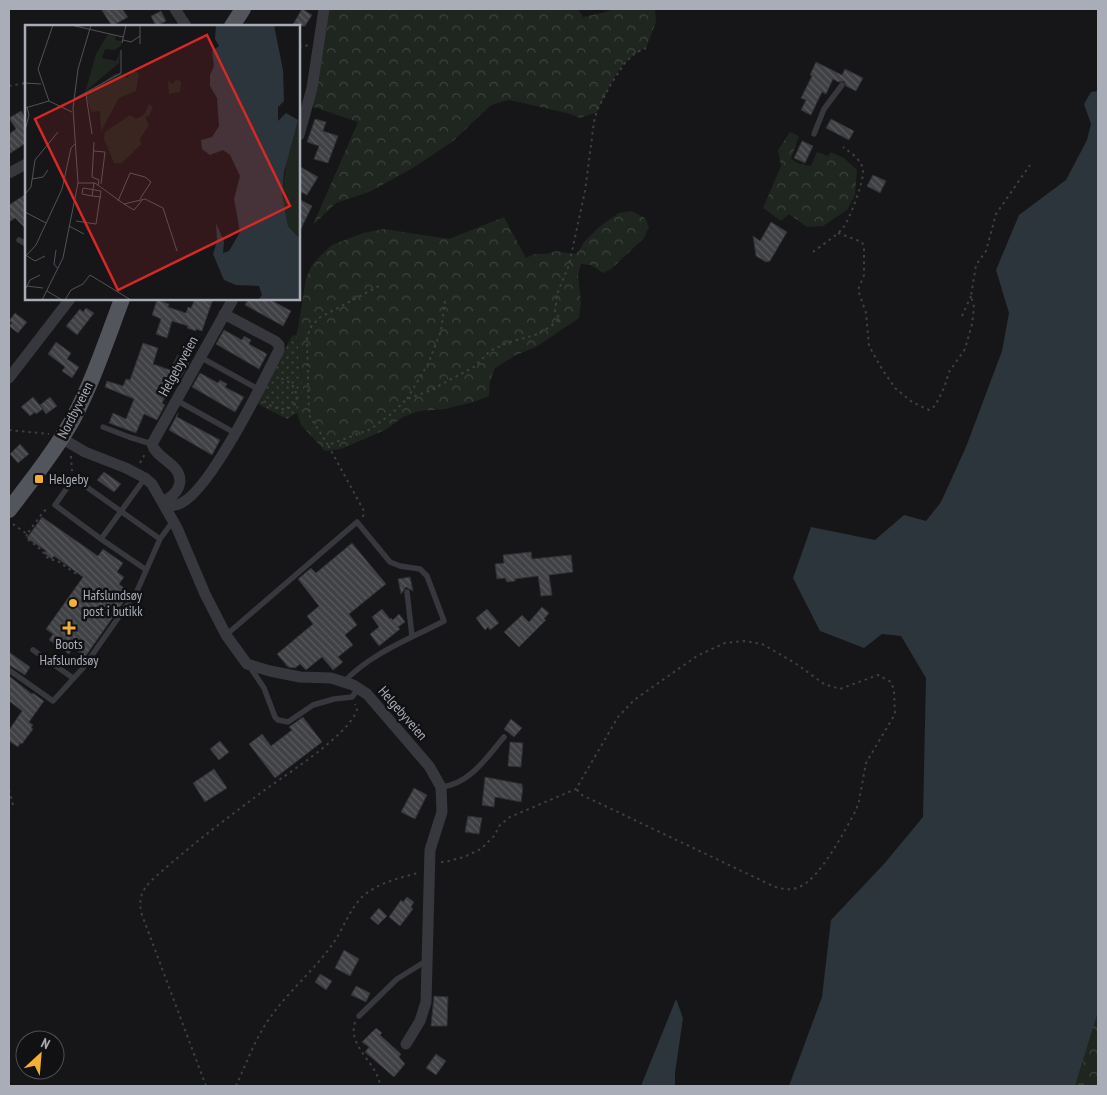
<svg xmlns="http://www.w3.org/2000/svg" width="1107" height="1095" viewBox="0 0 1107 1095" font-family="'PT Sans Narrow',sans-serif">
	<style>
		.grass { fill: url(#grass-dots) }
		.forest { fill: url(#forest-crowns) }
		.water { fill: #2c353c }
		.building { fill: url(#building-back-hatch); stroke: #303034 }
		.lines { fill: none; stroke-linecap: round; stroke-linejoin: round }
		.path { stroke: #3d3f44; stroke-width: 2; stroke-dasharray: 2.5 4; stroke-linecap: butt }
		.lane { stroke: #37383d; stroke-width: 5.5 }
		.street { stroke: #37383d; stroke-width: 11 }
		.primary { stroke: #53555c; stroke-width: 16 }
		.poi-dot { fill: #f2b134; stroke: #111113; stroke-width: 2 }
		.labels { text-anchor: middle; dominant-baseline: central; stroke-width: 5; stroke-linejoin: round; paint-order: stroke }
		.street-label { font-size: 14px; fill: #a8adb8; stroke: #111113 }
		.poi-label { font-size: 14px; fill: #a8adb8; stroke: #111113; text-anchor: start }
		.inset-road { fill: none; stroke: #505258; stroke-width: 1 }
		.view { fill: #d62828; fill-opacity: 0.15; stroke: #d62828; stroke-width: 2.5 }
		.inset-edge { fill: none; stroke: #a8adb8; stroke-width: 2.5 }
	</style>
	<defs>
		<pattern id="grass-dots" width="8" height="8" patternUnits="userSpaceOnUse" patternTransform="scale(1.25)"><rect width="8" height="8" fill="#1e261f"/><path d="M2 2h.1M6 6h.1" fill="none" stroke="#3c433d" stroke-width="1.8" stroke-linecap="round"/></pattern>
		<pattern id="forest-crowns" width="20" height="18" patternUnits="userSpaceOnUse" patternTransform="scale(1.25)"><rect width="20" height="18" fill="#1e261f"/><path d="M2 6a3 3 0 1 1 6 0M12 15a3 3 0 1 1 6 0" fill="none" stroke="#3c433d"/></pattern>
		<pattern id="building-back-hatch" width="6" height="6" patternUnits="userSpaceOnUse" patternTransform="scale(1.25)"><rect width="6" height="6" fill="#404145"/><path d="M-1 5l2 2M0 0l6 6M5-1l2 2" fill="none" stroke="#595a5e"/></pattern>
	</defs>
	<rect width="100%" height="100%" fill="#161618"/>
	<path class="grass" d="M297,335l6,55 -6,23 -10,6 -31,-16 36,-67z"/>
	<path class="forest" d="M324,9h254l5,8 23,-5 6,-3h43l1,13 -10,26c-27,11 -37,39 -49,64l-17,6 -13,-5 -58,-13 -18,5 -38,36 -40,27 -44,24 -33,11 -23,22 45,-103 -50,-17z
		M790,132l9,4 -8,23 9,5 11,2 6,-14 11,4 3,-4 13,6 13,12 -2,25 -8,15 -24,16 -16,1 -18,-13 -8,7 -18,-13 18,-42 -3,-16z
		M631,211l14,7 4,9 -5,11 -33,31 -8,4 -12,-8 -10,-1 -3,11 3,28 -2,15 -43,29 -20,8 -21,13 -5,13 -1,15 -15,6 -29,7 -26,2 -16,6 -18,13 -44,19 -16,2 -24,-26 -4,-12 6,-23 -6,-55 9,-57 6,-13 9,-10 11,-10 31,-12 21,-4 65,10 55,-22 22,41 8,-4h13l9,-3 19,3 4,-3 5,-9 15,-15 20,-14z
		M1098,1012v74h-23l22,-72z"/>
	<path class="water" d="M1098,91v921l-23,74h-286l33,-89 9,-77 53,-56 39,-47 3,-139 -25,-42 -19,-2 -18,14 -44,-17 -27,-53 18,-51 64,13 29,-25 22,6 15,-19 25,-55 36,-96 7,-38 -13,-43 23,-55 47,-35 21,-40 4,-16 -7,-20 7,-12z
		M676,999l7,19 -8,55v13h-34z"/>
	<path class="building" d="M101,9h21l6,8 -16,9z
		M302,9l10,6 -7,11h-13z
		M161,11l5,10 -10,5 -5,-10z
		M816,62l26,13 3,-6 18,9 -7,13 -10,-5 -2,-5 -6,1 -5,-3 -7,15 -4,-2 -11,23 -10,-5 5,-10 -5,-2 11,-22 -2,-1z
		M21,111l5,8v24l-17,11v-20l7,-5 -7,-11z
		M315,119l11,3 -3,9 15,5 -10,27 -14,-4 5,-13 -12,-4z
		M831,119l23,12 -5,9 -23,-12z
		M802,141l11,5 -8,17 -11,-5z
		M299,166l19,11 -11,18 -8,-4z
		M873,175l13,6 -6,12 -13,-7z
		M26,194v35l-11,-11 -6,4v-17z
		M299,199l13,7 -13,27z
		M771,222l16,10 -17,29 -4,1 -10,-6 -3,-20 7,5z
		M195,299h18l-11,32 -6,-2v2l-9,-3 1,-2 -16,-5 -5,17 -11,-4 5,-15 -9,-4 5,-15 12,4 -1,3 18,6 2,-6 3,1z
		M248,299h21l22,12 -8,15 -38,-21z
		M86,308l8,5 -17,22 -11,-9 14,-17 3,3z
		M15,313l12,9 -9,11 -9,-7 3,-3 -3,-2z
		M224,330l18,10 2,-4 7,4 -2,4 18,10 -8,15 -43,-25z
		M56,342l15,11 -4,6 12,8 -7,11 -10,-7 3,-4 -17,-13z
		M143,343l15,5 -5,16 17,6 8,-15 11,8 -10,17 -3,-2 -14,25 3,2 -8,15 -13,-6 -8,19 -27,-10 4,-10 13,6 8,-20 -29,-12 2,-6 16,5 3,-7 4,1z
		M200,373l18,10 2,-3 7,4 -2,3 19,10 -9,15 -43,-25z
		M33,397l10,12 -7,5 -1,-2 -5,4 -9,-9z
		M50,397l7,9 -11,8 -6,-9z
		M178,413l-1,4 43,23 -8,15 -43,-25z
		M20,444l9,10 -11,9 -8,-9z
		M104,472l17,12 -7,8 -17,-12z
		M42,517l56,39 5,-7 20,14 -6,9 7,5 -5,7 11,9 -45,64 -12,-9 -4,6 -20,-14 4,-6 -7,-5 37,-52 -29,-21 -2,3 -8,-6 2,-2 -19,-13z
		M352,543l34,41 -37,30 8,11 -12,10 8,10 -15,12 5,5 -10,8 -11,-13 -16,13 -6,-6 -5,4 -7,-1 -11,-13 36,-30 -6,-8 12,-10 -21,-27 13,-11 5,5z
		M531,552l1,7 39,-4 2,17 -24,3 3,20 -11,1 -3,-20 -23,3v2l-8,1 -2,-4 -8,1 -2,-15 9,-1 -1,-8z
		M410,577l3,14 -7,-4 -5,7 -3,-15z
		M542,607l7,6 -5,6 2,1 -27,27 -15,-15 18,-17 7,7z
		M382,609l8,10 1,-1 2,2 6,-6 6,8 -7,5 2,2 -21,17 -9,-12 9,-7 -7,-10z
		M487,609l12,14 -9,7 -2,-3 -3,3 -9,-12z
		M9,652l21,15 -5,8 -16,-10z
		M9,676l23,18 1,-1 11,8 -15,21 4,3 -2,3 2,1 -11,15 -2,-1 -2,4 -9,-6v-11l13,-19 -13,-10z
		M303,717l19,25 -47,36 -26,-34 13,-10 9,12 21,-16 -3,-3z
		M511,719l11,9 -8,9 -10,-8z
		M220,741l9,11 -10,8 -9,-11z
		M510,742l13,1 -2,24 -13,-1z
		M214,769l13,19 -22,14 -12,-19z
		M485,777l37,7v3h1l-2,15 -26,-5 -1,10 -12,-2z
		M414,788l13,7 -12,24 -14,-7z
		M468,816l14,2 -3,16 -14,-2z
		M407,897l7,5 -3,5 2,2 -13,17 -11,-9 12,-17 2,2z
		M379,908l8,8 -9,9 -8,-7z
		M344,950l15,9 -9,17 -15,-8z
		M320,974l12,7 -6,9 -11,-8z
		M356,986l14,7 -4,9 -15,-7z
		M434,996l14,1 -1,29h-16z
		M376,1028l6,5 -2,2 21,19 -2,3 6,7 -11,13 -29,-25 4,-5 -7,-5z
		M436,1054l10,7 -10,14 -10,-7z"/>
	<g class="lines">
		<path class="path" d="M299,47l10,-2
			M9,86l17,-3
			M838,233l24,9 2,5v28l-6,15 8,23 3,33 13,23 13,19 17,14 17,8 6,-4 9,-18 5,-16 16,-23 7,-25 2,-17 -3,-11 5,-31 10,-14 10,-37 34,-49
			M813,252c9,-7 22,-15 30,-24 7,-10 21,-46 20,-58 -1,-10 -12,-17 -20,-23
			M962,316l9,-20
			M407,399l21,-35 13,-33 4,-30
			M264,401c9,8 23,12 32,2 3,-14 -6,-24 -19,-25
			M9,430l40,4
			M328,445l-19,-30 -2,-76 3,-11 9,-10 60,-32
			M71,456l1,15
			M140,463l5,-9
			M363,517l1,-6 -36,-66 43,-16 20,-15 16,-15 22,-8 45,-24 16,-16 17,-8 31,-9 13,-8 9,-7 -5,-7 2,-18 12,-29 16,-74 9,-69 3,-12 14,-26 13,-20 11,-11 11,-5
			M13,524l14,10 17,-23 4,-2
			M27,534l-1,4 17,13 1,4 7,5h5l19,13 4,1
			M9,790l4,15 -4,3
			M441,862h4l19,-5 17,-8 13,-13 6,-11 10,-8 66,-28 42,-72 16,-17 63,-44 28,-13 19,-2 18,3 33,19 29,21 16,5 38,-14 13,7 3,8 1,24 -29,49 -7,38 -3,9c-10,19 -37,70 -57,77 -8,4 -18,2 -26,-1l-191,-91 -6,-6
			M355,1022c-8,25 23,41 25,64
			M206,1086l-64,-171c-4,-15 -1,-24 10,-35 32,-29 67,-56 102,-82 24,-19 96,-62 103,-89l-2,-5
			M236,1086c11,-24 20,-50 36,-71 18,-25 42,-45 60,-70 11,-15 17,-35 30,-48 15,-14 37,-19 56,-24"/>
		<path class="lane" d="M814,134l10,-25 18,-24
			M19,240l7,4
			M200,357l58,32
			M176,400l59,33
			M103,427l26,10 23,7
			M145,478l-44,61 44,30
			M160,539l13,-18
			M407,592l5,44
			M226,635l131,-113 33,40 10,4 20,3 7,7 17,45c-34,18 -73,32 -100,61
			M33,650l40,28
			M250,667l14,21 11,29 3,3 10,2 25,-17 21,-6 18,-2 6,-8
			M9,670l44,31 30,-33 54,-77 23,-52 -86,-61 -19,27 46,34
			M441,787c28,-2 46,-30 63,-50
			M359,1016l38,-37 29,-18"/>
		<path class="street" d="M175,9l11,17
			M299,135l13,-47 12,-79
			M9,173l17,-9
			M9,378l61,-79
			M61,438l24,14 41,16 19,10 7,6 25,44 28,66 21,41 21,29 23,7 30,6 31,1 22,7 14,9 62,72 12,21 1,25 -12,38 -4,152 -6,19 -14,23
			M163,502c4,1 8,4 12,3 30,-2 90,-127 104,-155v-5l-4,-4 -51,-27
			M163,502c8,-5 16,-10 17,-21 0,-18 -24,-22 -28,-37l81,-145"/>
		<path class="primary" d="M232,26l11,-17
			M9,510c22,-29 46,-59 64,-91 20,-38 34,-80 49,-120"/>
	</g>
	<g class="poi-dot">
		<rect x="34" y="474" width="10" height="10" rx="2.5"/>
		<circle cx="73" cy="603" r="5"/>
		<path d="M66.5 620.5h5v5h5v5h-5v5h-5v-5h-5v-5h5z"/>
	</g>
	<g class="labels">
		<g class="street-label">
			<text transform="translate(178 366) rotate(-61)">Helgebyveien</text>
			<text transform="translate(75 410) rotate(-63)">Nordbyveien</text>
			<text transform="translate(403 713) rotate(49)">Helgebyveien</text>
		</g>
		<g class="poi-label">
			<text x="49" y="479">Helgeby</text>
			<text x="83" y="595">Hafslundsøy<tspan x="83" dy="16">post i butikk</tspan></text>
			<text x="69" y="644" text-anchor="middle">Boots<tspan x="69" dy="16">Hafslundsøy</tspan></text>
		</g>
	</g>
	<g transform="translate(25 25)">
		<rect width="275" height="275" fill="#161618"/>
		<path d="M83,9l8,2 -1,4 7,1 -1,5 -7,4 -9,-1 -3,9 14,3 4,-9 -1,11 -34,29 11,-38zM108,46l6,2 -3,18 -17,7 -18,33 -1,-20 -9,1 -5,-17 28,-21 7,-1 6,5zM143,55l4,4 4,-4 5,1 -1,11 -11,2zM124,79l4,3 -4,9h-4l4,9 -9,14 1,5 -19,19h-8l-10,-24 1,-7 25,-17 6,4 8,-4zM275,87v127l-12,-13 -6,-32 6,-42z" fill="#1e261f"/>
		<path d="M191,0h58l9,45 1,31 -6,6v14l8,-8 12,7 -14,52 -2,22 6,32 12,13v61h-42l4,-5 -3,-9 -23,-1 -12,-5 -11,-26 4,-13 -1,-18 8,18 -1,12 6,-2 11,-19 -6,-33 6,-23 -10,-21 -7,-5 -13,5 -8,-6 -1,-9 11,-3 7,-11 -2,-28 -7,-12v-11l4,-9 -2,-15 7,-5 -4,-7z" fill="#2c353c"/>
		<path class="inset-road" d="M46,0l52,12M98,15l8,2 9,-6M97,18l4,-18M115,19v-19M0,58l16,1M61,70l6,39M49,74l47,-26v-23M24,76l-11,-32 15,-44M0,83l24,-7 23,11M1,102l3,-12 -2,-8M69,117l-2,35 7,3 -1,5M69,126l11,1 -4,32M7,154l11,-2 5,-7M53,158h17l29,21 21,-5 18,9 14,43M69,158l-2,13 9,1M0,169l6,-7 4,-27 23,-28M93,176l12,-28 15,4 6,5 -11,17M99,179l10,6 9,-11M0,187l21,11M51,196l20,3 5,-33 -18,-3 -1,6 10,2M44,201l15,8M31,225l-2,14 4,5M2,231l8,5 10,-5M0,232l11,-12 26,-56 9,-41 4,-4M2,261l16,2M0,265l5,-10 10,-5M22,266l15,9M17,275l21,-42 15,-75 -5,-75 5,-39 13,-44M40,275l6,-10 12,-6 7,-9 41,25"/>
		<path class="view" d="M182,10l83,171 -172,84 -83,-171z"/>
		<rect width="275" height="275" class="inset-edge"/>
	</g>
	<rect width="1107" height="1095" fill="none" stroke="#a8adb8" stroke-width="20"/>
	<g transform="translate(40 1055) rotate(26)"><circle r="24" fill="#111113" stroke="#4d4f55"/>
	<path d="M0-4L9 19L0 12L-9 19Z" fill="#f2b134"/>
	<text y="-8" font-size="14" font-weight="bold" text-anchor="middle" fill="#a8adb8">N</text>
	</g>
</svg>
